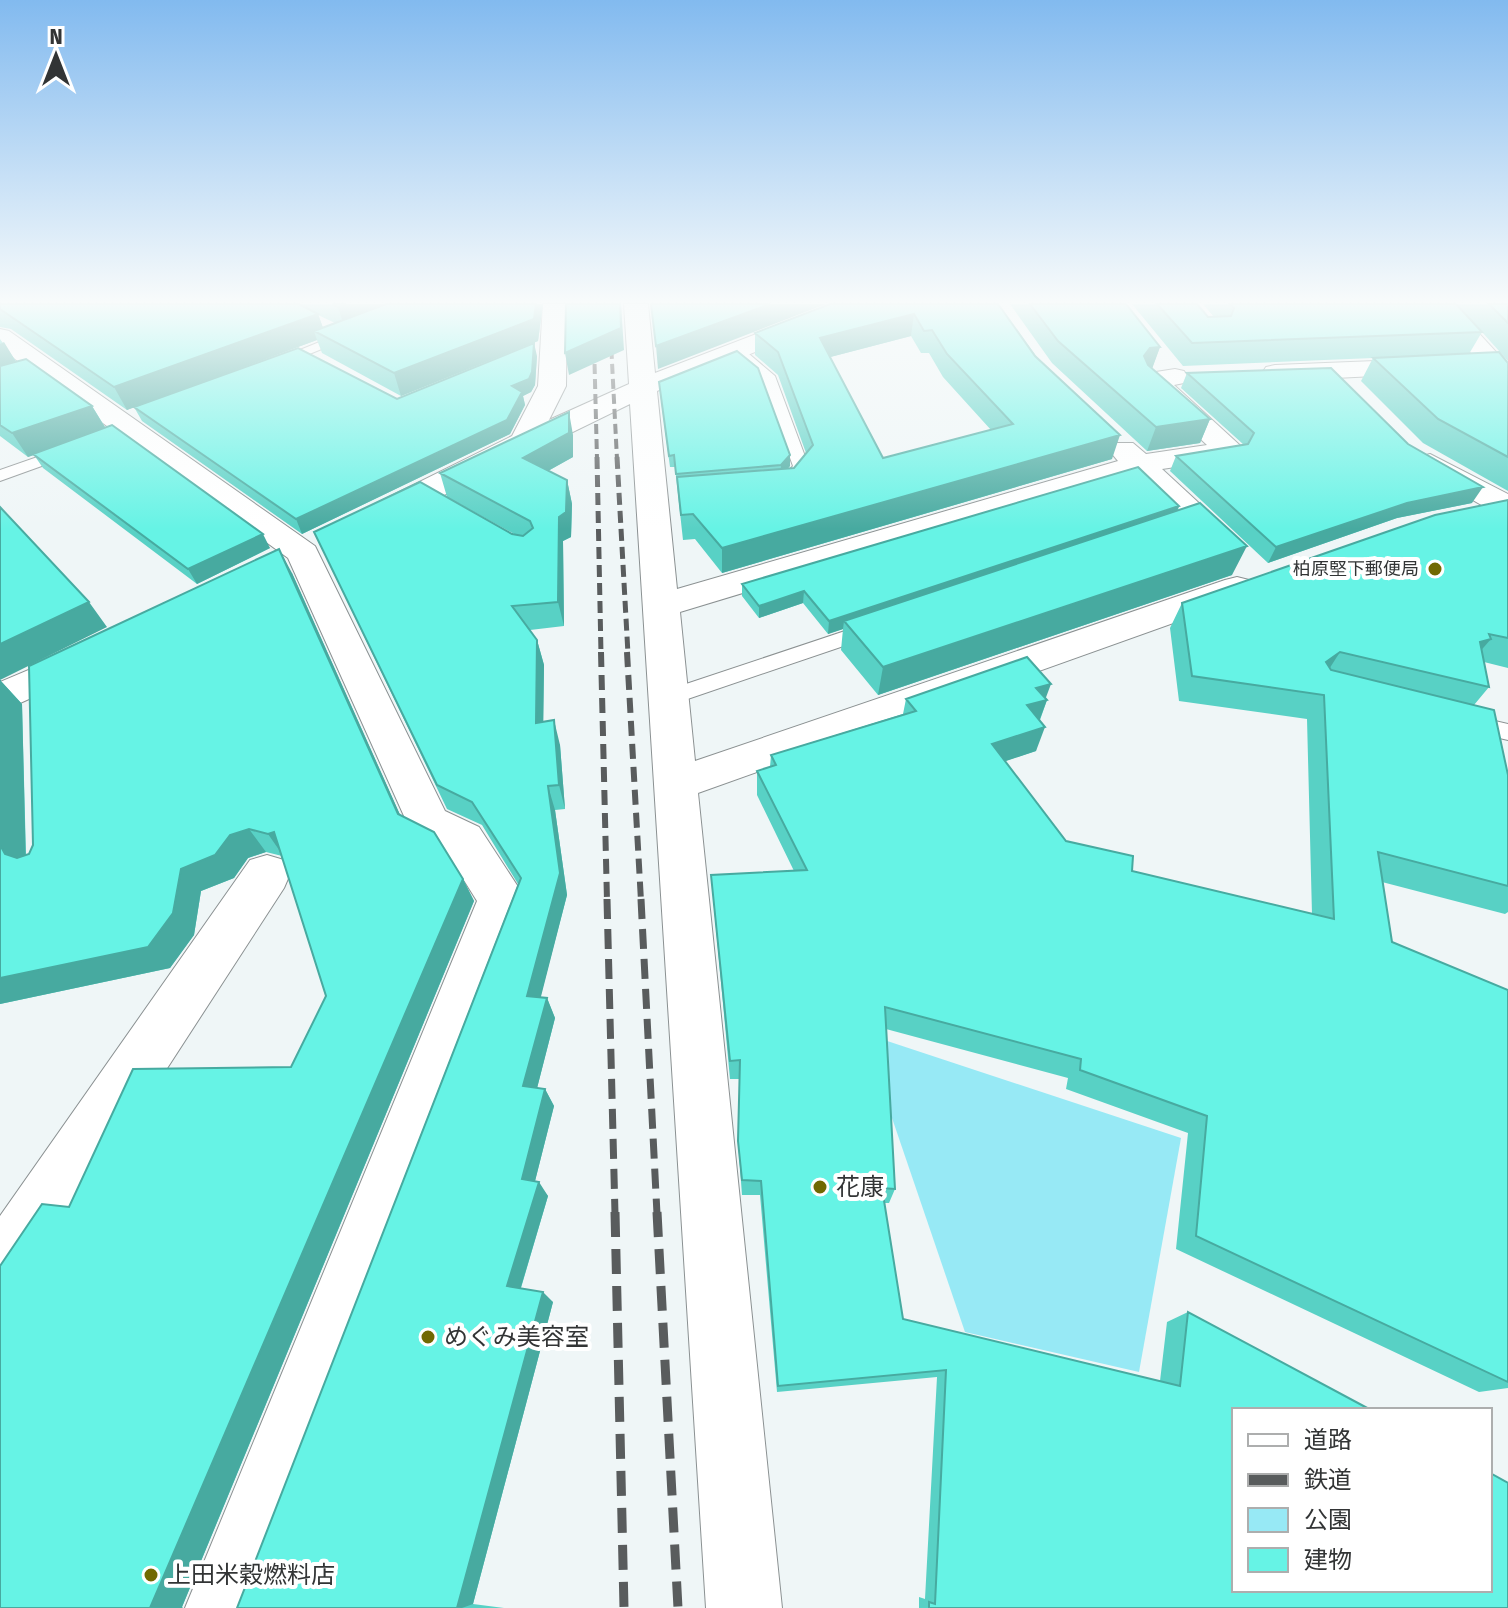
<svg xmlns="http://www.w3.org/2000/svg" width="1508" height="1608" viewBox="0 0 1508 1608" font-family="'Fira Sans Condensed','Noto Sans JP',sans-serif">
	<style>
		.green { fill: #97e9f5 }
		.lines { fill: none; stroke-linecap: round; stroke-linejoin: round }
		.lane-casing { stroke: #8b9192; stroke-width: 2 }
		.street-casing { stroke: #8b9192; stroke-width: 2 }
		.lane { fill: #fff; fill-rule: evenodd }
		.street { fill: #fff; fill-rule: evenodd }
		.rail-far4 { stroke: #595c5d; stroke-width: 4; stroke-dasharray: 10 5; stroke-linecap: butt }
		.rail-far3 { stroke: #595c5d; stroke-width: 5; stroke-dasharray: 12 6; stroke-linecap: butt }
		.rail-far2 { stroke: #595c5d; stroke-width: 6; stroke-dasharray: 15 8; stroke-linecap: butt }
		.rail-far1 { stroke: #595c5d; stroke-width: 7; stroke-dasharray: 20 10; stroke-linecap: butt }
		.rail { stroke: #595c5d; stroke-width: 9; stroke-dasharray: 25 12; stroke-linecap: butt }
		.wall { fill: #58d1c5; fill-rule: evenodd }
		.shaded-wall { fill: #47aaa0 }
		.building { fill: #66f3e5; stroke: #47aaa0; stroke-width: 2; fill-rule: evenodd }
		.poi-dot { fill: #706902; stroke: #fff; stroke-width: 3 }
		.labels { text-anchor: middle; dominant-baseline: central; stroke-width: 8; stroke-linejoin: round; paint-order: stroke }
		.far-poi-label { font-size: 18px; fill: #323435; stroke: #fff; text-anchor: end }
		.near-poi-label { font-size: 24px; fill: #323435; stroke: #fff; text-anchor: start }
	</style>
	<rect width="100%" height="100%" fill="#eff6f7"/>
	<path class="green" d="M863,1033l318,105 -42,234 -174,-40z"/>
	<g class="lines">
		<g class="lane-casing">
			<path id="lane" d="M344,332l12,3 -76,31 -12,-3z
				M732,348h10l33,28 34,91 -18,22h-12l-2,-4 16,-19 -32,-88 -29,-24z
				M69,446l6,2v6l-75,27v-11z
				M872,622l7,2 3,5 -3,5 -209,71 -11,-8 3,-5z
				M1469,715l39,9v16l-47,-11 -3,-6 3,-6z"/>
		</g>
		<g class="street-casing">
			<path id="street" d="M543,304h24l-1,82 -17,34 80,-36 -5,-80h24l7,69 179,-69h33l-4,5 -206,82 20,198 441,-128 -10,-12 5,-6h20l13,11 61,-9 -64,-59 -4,-6 4,-6 32,-5 9,2 4,6 -4,6 -10,2 71,65 -5,6 -10,3 -68,10 77,71 5,7 -5,7 -12,3 -12,-3 -82,-79 -453,137 15,149 530,-181 12,-3 12,3 6,8 -6,8 -551,197 84,815h-76l-76,-1204 -241,118 -11,3 -11,-3 -5,-7 5,-7 145,-72 26,-50z
				M1427,304h25l56,61v28l-10,-2 -18,-28z
				M0,329l9,2 306,215 130,265 34,16 47,72 -265,709h-76l292,-707 -30,-48 -34,-17 -125,-278 -288,-210z
				M1426,359l9,2 4,6 -4,6 -160,8 -9,-2 -4,-6 4,-6 9,-2z
				M1430,454l78,40v23l-11,-3 -78,-45 -4,-6 4,-6z
				M83,647l13,4 6,9 -6,9 -96,43v-30z
				M267,855l17,5 6,14 -6,14 -262,404 -22,9v-85l250,-356z"/>
		</g>
		<use href="#lane" class="lane"/>
		<use href="#street" class="street"/>
		<path class="rail-far4" d="M593,304l4,155
			M609,304l8,155"/>
		<path class="rail-far3" d="M597,457l4,197
			M617,457l11,197"/>
		<path class="rail-far2" d="M601,652l6,249
			M627,652l14,249"/>
		<path class="rail-far1" d="M607,899l8,315
			M641,899l16,315"/>
		<path class="rail" d="M615,1212l9,396
			M657,1212l21,396"/>
	</g>
	<path class="wall" d="M0,304h543l-5,37 -137,55 -79,-43 -5,-13 -145,53 225,6 140,-43 -2,29 -4,7 -8,4 2,9 -15,29 -208,100 -160,-113 -8,-14 -7,3 -116,-81 -11,-2zM316,314l19,9 -12,5 -5,-14z
		M998,304l114,155 -390,114 -27,-34 -12,1 -8,-73h-5l-10,-74 130,73 -2,2h6l12,-15 -28,-78 -23,-20v-22zM911,336l10,17h8l14,24 48,53 -108,28 -53,-101z
		M1010,304h116l34,43 -8,21 58,51 -10,24 -53,8 -95,-88z
		M1132,304h65l11,13h6l-11,-13h305v57l-26,-29 -13,22 39,9v128l-85,-48 -62,-62 12,-23 -190,8z
		M0,339l16,22 76,45 13,21 165,121 -73,36 -154,-116 -9,-13 -6,2 -28,-21z
		M1187,373l221,71 64,59 -75,15 -129,45 -98,-92 6,-15 68,-11 -63,-57z
		M573,435v22l-25,14 19,9 5,24 -1,33 -8,4 1,85 -34,4 7,10 7,25 -1,57 17,23 5,64 -10,1 12,85 -27,103h7l8,20 -18,70 8,1 9,17 -19,75 13,15 -27,92 32,14 -80,302 31,4h-267l281,-724 -36,-59 -35,-16 -133,-277 202,3 -69,-38 -7,-24z
		M1508,500v168l-24,-6 5,25 -15,18 34,70v137l-3,2 -123,-32 10,60 116,48v398l-29,4 -303,-143 12,-116 -122,-44 2,-11 -182,-49 9,160 -6,14h-5l19,116 257,62 7,-59 21,-10 320,296h-589v-11l6,2 12,-222 -160,15 -17,-197h-18l-4,-54 2,-62h-10l-19,-204 83,-4 -37,-76v-24l13,-4 1,-12 132,-41 3,-15 140,-1 1,2 -7,20 -4,31 -31,10 61,80 66,30 180,43 -5,-195 -128,-18 -9,-73 12,-25z
		M1179,506l-1,4 54,65 -354,120 -37,-45 2,-21 -15,5 -25,-31 -44,15 -17,-22v-12z
		M292,573l108,242 63,64 11,22 -292,706 -182,1 69,-401 222,-140 35,-71 -44,-140 -16,-4 -18,6 -14,20 -33,13 -7,44 -24,33 -170,36v-324l22,24 4,151 3,-1z"/>
	<path class="shaded-wall" d="M346,304h67l-68,25 -7,-22z
		M536,304h7l-5,37 -137,55 -7,-23z
		M620,304h1l3,46 -55,25 -4,-22z
		M770,304h56l-168,65 -2,-23z
		M318,314l8,22 -12,-5 3,9 -190,70 -13,-23z
		M914,314l-3,22 -92,24 1,-22z
		M4,342l14,23 -18,6v-27z
		M534,343l3,13 -2,29 -4,7 -8,4 2,9 -15,29 -208,100 -6,-15z
		M1160,347l-8,22 -10,2 2,-15 6,-8z
		M92,406l14,23 -78,28 -16,-24z
		M569,412l4,23v22l-45,25 -5,-24z
		M1210,419l-10,24 -53,8 9,-24z
		M1120,435l-8,24 -390,114v-25z
		M790,455v11l-10,11 1,-12z
		M567,480l5,24 -1,33 -8,4 1,85 -6,-24 1,-85z
		M1483,487l-11,16 -75,15 -129,45 8,-16 131,-44z
		M1179,506l-5,12 -330,103 -1,8 -15,5 1,-13z
		M263,534l7,14 -73,36 -9,-15z
		M1247,546l-15,29 -354,120 5,-28z
		M279,549l13,24 118,264 -12,-23z
		M804,591l-1,12 -44,15v-12z
		M89,602l18,25 -107,53v-36z
		M1491,639l-21,24 10,-21z
		M537,640l7,25 -1,82 -7,-24z
		M1340,652l-16,25 2,-15z
		M0,680l22,24 4,164 -21,-14 -5,-9z
		M1051,684l-6,16h2l-9,24 -11,-19 9,-17z
		M554,720l6,25 5,64 -6,-24z
		M1045,727l-9,24 -51,17 7,-24z
		M548,786l7,24 12,85 -31,121 -9,-20z
		M249,829l17,23 -18,6 -14,20 -33,13 -7,44 -24,33 -170,36v-26l181,-109 49,-34z
		M274,832l10,25 -16,-23z
		M463,879l11,22 -292,706 1,1h-33z
		M547,998l8,20 -22,86 -10,-18z
		M545,1089l9,17 -22,87 -10,-14z
		M539,1182l9,14 -30,101 -11,-11z
		M543,1292l10,10 -80,302 -11,4h-5z"/>
	<path class="building" d="M0,304h299l19,10 -204,73 -114,-78z
		M332,304h14l-8,3z
		M386,304h150l-2,15 -140,54 -80,-42z
		M566,304h54l1,24 -56,25z
		M651,304h119l-114,42z
		M830,304h168l37,52 85,79 -398,113 -29,-34 -12,1 -4,-38 117,-9 19,-23 -35,-93 -23,-19zM914,314l10,17 8,-1 15,24 66,70 -130,34 -63,-120z
		M1030,304h96l34,43 -10,1 -6,8 4,9 62,54 -54,8 -98,-86z
		M1157,304h40l11,13 23,-1 3,-8 -4,-4h226l26,28 -290,11z
		M1489,304h19v19z
		M534,343l-2,29 -3,7 -17,7 10,6 -15,28 -211,99 -162,-112 164,-59 99,51z
		M737,351l21,17 32,87 -9,10 -105,9 -2,-19 -5,1 -10,-74z
		M1499,352l9,11v94l-70,-38 -65,-61z
		M26,359l66,47 -80,27 -12,-8v-59z
		M1331,368l77,76 75,43 -76,16 -131,44 -100,-91 72,-12 6,-11 -67,-60z
		M569,412v21l-46,25 44,22 -1,32 -7,5 -1,85 -46,4 25,34 -1,83 18,-3 5,65 -11,1 12,87 -33,123 20,2 -24,88 22,3 -23,90 17,3 -32,104 36,6 -86,316h-220l284,-730 -49,-76 -35,-17 -123,-253 106,-50 92,52 11,2 10,-8 -3,-7 -90,-48z
		M112,425l151,109 -75,35 -155,-115z
		M1138,467l41,39 -350,115 -25,-30 -45,15 -17,-22z
		M1508,500v138l-19,-4 2,5 -11,3 9,45 -149,-35 -14,10 5,8 163,40 14,65v111l-130,-34 14,90 116,48v392l-312,-146 11,-120 -127,-46 1,-11 -196,-52 10,182 -13,-1 21,131 277,67 8,-74 183,98h-137v180h256v-117l18,10v125h-579v-6l6,2 11,-234 -168,16 -17,-205 -19,-1 -4,-39 2,-81 -10,1 -19,-186 96,-5 -50,-99 19,-6 -5,-10 145,-44 -10,-12 121,-42 24,27 -15,4 11,12 -20,5 18,22 -53,17 74,97 67,15 -1,15 202,48 -10,-224 -132,-19 -10,-73 253,-88z
		M1200,503l47,43 -364,121 -39,-46z
		M0,507l89,95 -89,42z
		M279,549l119,265 36,18 29,47 -313,729h-150v-342l42,-62 27,3 64,-138 158,-2 35,-71 -52,-164 -6,2 -19,-5 -19,6 -15,20 -34,14 -8,44 -25,34 -148,31v-298v165l5,9 12,4 12,-4 4,-9 -4,-179z"/>
	<linearGradient id="sky" x2="0" y2="1"><stop stop-color="#82baef"/><stop offset="0.57" stop-color="#f8fbfb"/><stop offset="1" stop-color="#f8fbfb" stop-opacity="0"/></linearGradient>
	<rect width="1508" height="529" fill="url(#sky)"/>
	<g class="poi-dot">
		<circle cx="1435" cy="569" r="8"/>
		<circle cx="820" cy="1187" r="8"/>
		<circle cx="428" cy="1337" r="8"/>
		<circle cx="151" cy="1575" r="8"/>
	</g>
	<g class="labels">
		<g class="far-poi-label">
			<text x="1419" y="569">柏原堅下郵便局</text>
		</g>
		<g class="near-poi-label">
			<text x="836" y="1187">花康</text>
			<text x="444" y="1337">めぐみ美容室</text>
			<text x="167" y="1575">上田米穀燃料店</text>
		</g>
	</g>
	<rect x="1232" y="1408" width="260" height="184" fill="#ffffff" stroke="#adaeae" stroke-width="2"/>
	<rect x="1248" y="1434" width="40" height="12" fill="#ffffff" stroke="#adaeae" stroke-width="2"/>
	<text x="1304" y="1448" font-size="24" fill="#323435">道路</text>
	<rect x="1248" y="1474" width="40" height="12" fill="#595c5d" stroke="#adaeae" stroke-width="2"/>
	<text x="1304" y="1488" font-size="24" fill="#323435">鉄道</text>
	<rect x="1248" y="1508" width="40" height="24" fill="#97e9f5" stroke="#adaeae" stroke-width="2"/>
	<text x="1304" y="1528" font-size="24" fill="#323435">公園</text>
	<rect x="1248" y="1548" width="40" height="24" fill="#66f3e5" stroke="#adaeae" stroke-width="2"/>
	<text x="1304" y="1568" font-size="24" fill="#323435">建物</text>
	<g transform="translate(56 56)" stroke="#ffffff" stroke-width="6" paint-order="stroke">
	<path d="M0-6L14 30L0 20L-14 30Z" fill="#323435"/>
	<text y="-12" font-size="22" font-weight="bold" text-anchor="middle" fill="#323435">N</text>
	</g>
</svg>
